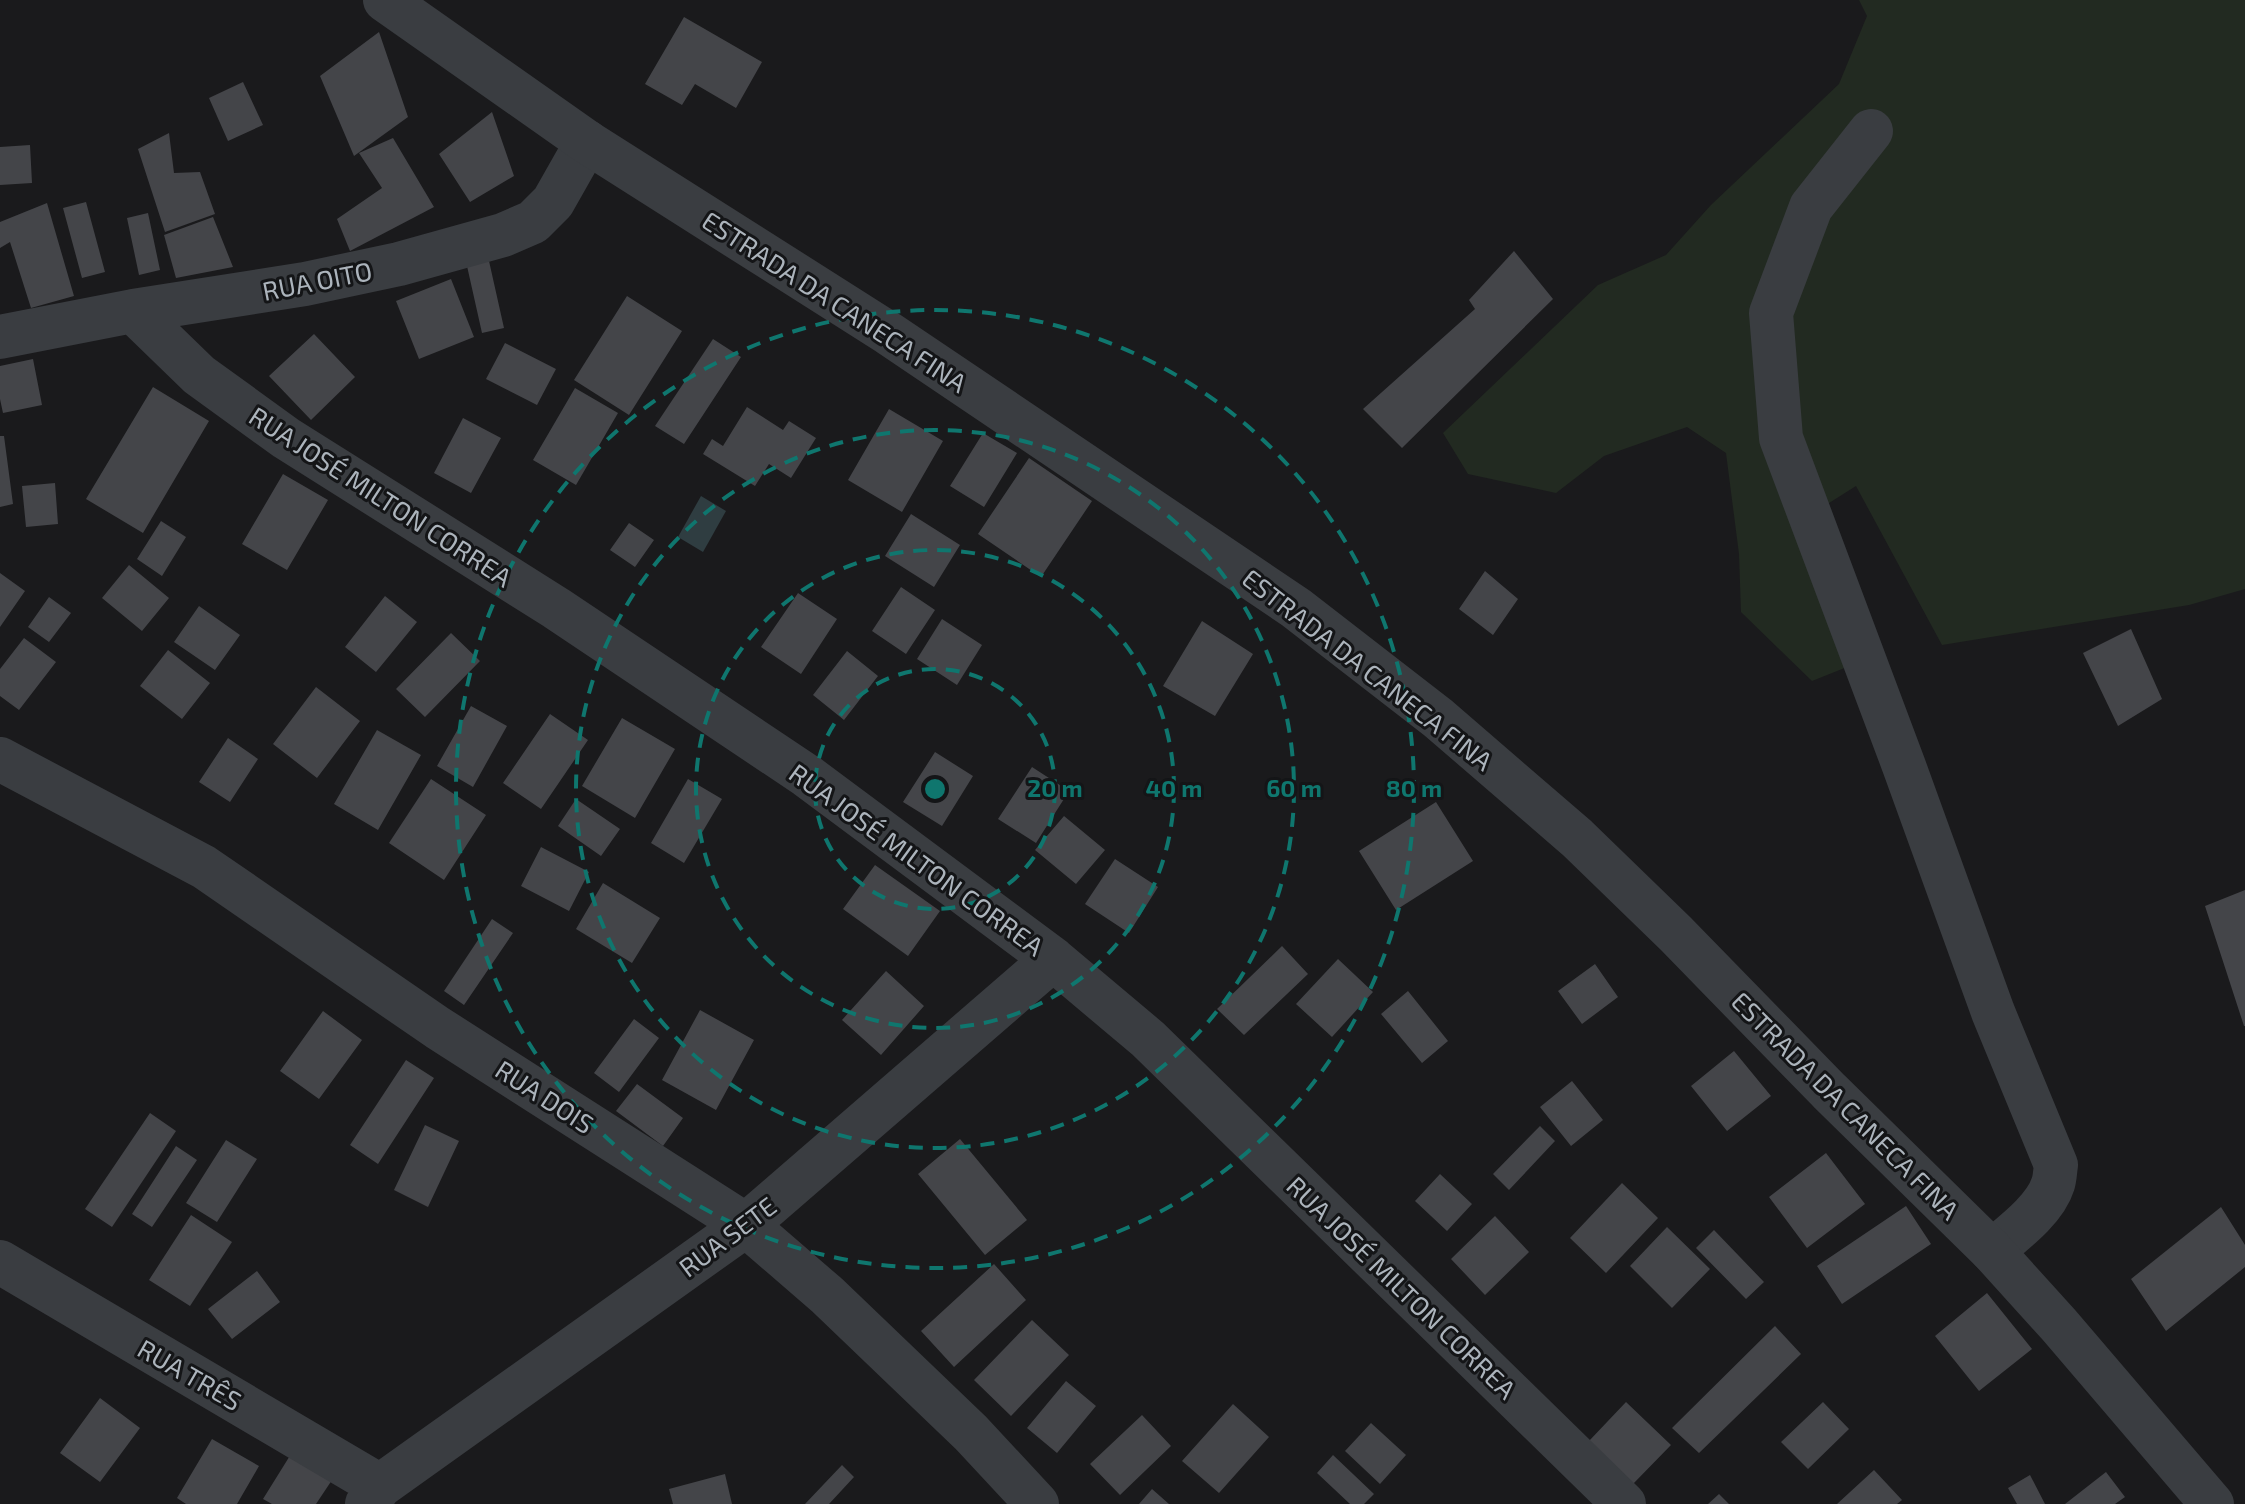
<svg xmlns="http://www.w3.org/2000/svg" width="2245" height="1504" viewBox="0 0 2245 1504" font-family="'Exo 2',sans-serif">
	<style>
		.green { fill: #222a21 }
		.water { fill: #2f3d41 }
		.building { fill: #444549 }
		.lines { fill: none; stroke-linecap: round; stroke-linejoin: round }
		.minor { stroke: #3a3d41; stroke-width: 44 }
		.tertiary { stroke: #3a3d41; stroke-width: 44 }
		.ring { fill: none; stroke: #0f766e; stroke-width: 4; stroke-dasharray: 14 10 }
		.labels { text-anchor: middle; dominant-baseline: central; stroke-width: 6; stroke-linejoin: round; paint-order: stroke }
		.street-label { font-size: 26px; fill: #acb4bc; stroke: #141517 }
		.centre { fill: #0f766e; stroke: #141517; stroke-width: 4 }
		.ring-label { font-size: 24px; text-anchor: middle; font-weight: bold; fill: #0f766e; stroke: #141517; stroke-width: 6; stroke-linejoin: round; paint-order: stroke }
	</style>
	<rect width="100%" height="100%" fill="#1a1a1c"/>
	<path class="green" d="M1859,0h386v589l-56,16 -247,40 -86,-159 -38,24 44,151 -50,20 -71,-69 -2,-58 -13,-101 -39,-26 -83,29 -48,37 -88,-19 -25,-41 155,-148 68,-30 45,-50 128,-121 28,-68z"/>
	<path class="water" d="M701,496l25,15 -23,41 -25,-15z"/>
	<path class="building" d="M684,17l78,45 -26,46 -41,-24 -13,21 -37,-21z
		M379,32l29,85 -54,39 -34,-80z
		M243,82l20,43 -35,16 -19,-43z
		M492,112l22,64 -44,26 -31,-48z
		M169,133l5,40 26,-1 15,42 -50,18 -27,-83z
		M393,138l41,69 -84,44 -13,-32 45,-31 -23,-35z
		M30,145l2,38 -32,2v-38z
		M86,202l19,70 -23,6 -19,-70z
		M47,203l27,93 -43,12 -21,-66 -10,6v-26z
		M148,213l12,57 -21,5 -12,-57z
		M213,217l20,50 -57,11 -12,-43z
		M1514,251l39,48 -151,149 -39,-39 112,-100 -6,-9z
		M489,261l15,67 -22,5 -15,-67z
		M451,279l23,58 -55,22 -23,-58z
		M627,296l55,35 -53,84 -55,-35z
		M314,334l41,43 -44,43 -42,-44z
		M713,339l28,18 -57,87 -29,-18z
		M505,343l51,26 -19,36 -51,-26z
		M33,359l9,46 -39,8 -3,-14v-33z
		M153,387l56,34 -66,112 -57,-34z
		M575,388l43,25 -42,72 -43,-25z
		M747,407l36,23 6,-9 27,17 -25,40 -22,-14 -14,22 -52,-32 9,-15 11,7z
		M889,409l54,32 -41,71 -54,-32z
		M463,418l38,20 -30,55 -37,-20z
		M983,433l34,20 -33,54 -34,-21z
		M0,436h4l9,68 -13,3z
		M1029,458l63,43 -51,76 -63,-43z
		M283,474l45,26 -41,70 -45,-26z
		M55,483l3,41 -32,3 -4,-41z
		M911,514l49,31 -26,42 -49,-31z
		M161,521l25,16 -24,39 -25,-17z
		M629,523l25,17 -19,27 -25,-17z
		M129,565l40,33 -27,33 -40,-33z
		M1485,571l33,28 -25,36 -34,-26z
		M0,573l25,18 -25,36z
		M901,587l34,23 -29,44 -34,-23z
		M798,593l39,26 -36,55 -40,-27z
		M385,596l32,26 -41,50 -31,-25z
		M49,597l22,16 -22,29 -21,-15z
		M199,606l41,29 -25,35 -41,-28z
		M942,619l40,26 -25,40 -40,-26z
		M1202,621l51,33 -38,62 -52,-30z
		M2131,629l31,70 -44,27 -35,-73z
		M451,633l29,28 -55,56 -29,-28z
		M24,638l32,24 -37,48 -19,-14v-27z
		M168,650l42,33 -28,36 -42,-33z
		M847,651l31,25 -34,44 -31,-25z
		M316,687l44,34 -43,57 -44,-34z
		M471,706l36,20 -34,61 -36,-21z
		M550,714l38,26 -47,69 -38,-26z
		M622,718l53,31 -40,69 -53,-32z
		M377,730l44,25 -43,75 -44,-26z
		M228,738l30,21 -28,43 -31,-20z
		M935,752l38,24 -31,50 -39,-24z
		M1032,767l37,24 -33,52 -38,-24z
		M431,779l55,36 -42,65 -55,-37z
		M688,779l34,20 -38,64 -33,-20z
		M576,799l44,30 -19,27 -43,-30z
		M1436,802l37,59 -77,49 -37,-59z
		M1064,816l41,34 -29,34 -41,-34z
		M541,847l48,25 -20,39 -48,-25z
		M1115,859l43,28 -29,46 -44,-29z
		M875,865l65,46 -32,45 -65,-47z
		M603,883l57,35 -28,45 -56,-34z
		M2245,890v136h-1l-39,-120z
		M492,919l21,14 -49,72 -20,-14z
		M1282,946l26,28 -64,61 -27,-26z
		M1338,959l35,33 -41,45 -36,-33z
		M1595,964l23,33 -36,27 -24,-33z
		M886,971l38,35 -43,49 -39,-35z
		M1408,991l40,50 -26,22 -41,-49z
		M700,1010l54,30 -38,70 -54,-30z
		M323,1011l39,29 -43,59 -39,-28z
		M634,1019l25,19 -40,54 -25,-19z
		M1734,1051l37,45 -44,35 -36,-45z
		M406,1060l28,18 -56,86 -28,-19z
		M1572,1081l31,39 -32,26 -31,-39z
		M637,1084l46,34 -20,28 -47,-35z
		M150,1113l26,18 -64,96 -27,-18z
		M425,1125l34,16 -31,66 -34,-17z
		M1540,1126l15,15 -46,49 -16,-16z
		M960,1139l67,81 -42,35 -67,-81z
		M226,1140l31,19 -40,63 -31,-19z
		M176,1146l21,14 -45,67 -20,-13z
		M1826,1153l39,51 -58,44 -38,-51z
		M1440,1174l32,30 -25,27 -32,-30z
		M1622,1183l36,35 -52,55 -36,-35z
		M1906,1206l25,38 -89,60 -25,-38z
		M2221,1207l24,38v22l-79,64 -35,-52z
		M191,1215l41,27 -42,64 -41,-26z
		M1495,1216l34,36 -44,43 -34,-36z
		M1667,1227l43,42 -38,39 -42,-42z
		M1714,1230l50,52 -18,17 -50,-51z
		M994,1264l32,36 -72,67 -33,-36z
		M257,1271l23,31 -48,37 -24,-30z
		M1987,1293l45,56 -53,42 -44,-55z
		M1032,1320l37,35 -58,61 -37,-36z
		M1775,1326l26,28 -102,99 -27,-25z
		M1066,1381l30,25 -39,47 -30,-25z
		M100,1398l40,30 -40,54 -40,-29z
		M1626,1402l45,43 -38,39 -44,-43z
		M1823,1402l26,27 -41,40 -27,-27z
		M1233,1404l36,33 -50,56 -37,-32z
		M1142,1415l29,31 -51,49 -30,-31z
		M1371,1423l35,32 -26,29 -35,-33z
		M212,1439l47,27 -22,38h-51l-9,-6z
		M291,1454l41,26 -16,24h-44l-9,-5z
		M1333,1455l41,39 -10,10h-14l-33,-31z
		M842,1465l12,12 -25,27h-24z
		M1874,1470l28,30 -5,4h-60z
		M2106,1472l19,25 -10,7h-50z
		M725,1474l7,30h-59l-4,-15z
		M2030,1475l15,29h-28l-9,-16z
		M1152,1489l17,15h-30z
		M1719,1494l10,10h-21z"/>
	<g class="lines">
		<path class="minor" d="M1871,131l-60,76 -40,106 10,125 123,328 89,246 63,153c-1,6 -1,13 -3,19 -8,26 -41,50 -61,67
			M133,311l66,64 87,63 270,170 251,168 246,183 95,80 476,465
			M0,337l133,-26 172,-27 94,-20 104,-29 30,-13 20,-20 34,-60
			M0,759l204,108 234,161 308,197 81,70 144,138 66,71
			M0,1262l380,224
			M367,1504l13,-18 366,-261 307,-266"/>
		<path class="tertiary" d="M385,0l202,142 301,191 408,275 142,110 139,120 99,96 153,157 163,160 67,74 153,179"/>
	</g>
	<g class="ring">
		<circle cx="935" cy="789" r="120"/>
		<circle cx="935" cy="789" r="239"/>
		<circle cx="935" cy="789" r="359"/>
		<circle cx="935" cy="789" r="479"/>
	</g>
	<g class="labels">
		<g class="street-label">
			<text transform="translate(317 280) rotate(-11)">RUA OITO</text>
			<text transform="translate(835 301) rotate(33)">ESTRADA DA CANECA FINA</text>
			<text transform="translate(381 496) rotate(33)">RUA JOSÉ MILTON CORREA</text>
			<text transform="translate(1368 669) rotate(38)">ESTRADA DA CANECA FINA</text>
			<text transform="translate(917 859) rotate(36)">RUA JOSÉ MILTON CORREA</text>
			<text transform="translate(545 1096) rotate(33)">RUA DOIS</text>
			<text transform="translate(1846 1105) rotate(45)">ESTRADA DA CANECA FINA</text>
			<text transform="translate(727 1236) rotate(-37)">RUA SETE</text>
			<text transform="translate(1402 1287) rotate(44)">RUA JOSÉ MILTON CORREA</text>
			<text transform="translate(190 1374) rotate(30)">RUA TRÊS</text>
		</g>
	</g>
	<circle cx="935" cy="789" r="12" class="centre"/>
	<g class="ring-label">
		<text x="1055" y="797">20 m</text>
		<text x="1174" y="797">40 m</text>
		<text x="1294" y="797">60 m</text>
		<text x="1414" y="797">80 m</text>
	</g>
</svg>
